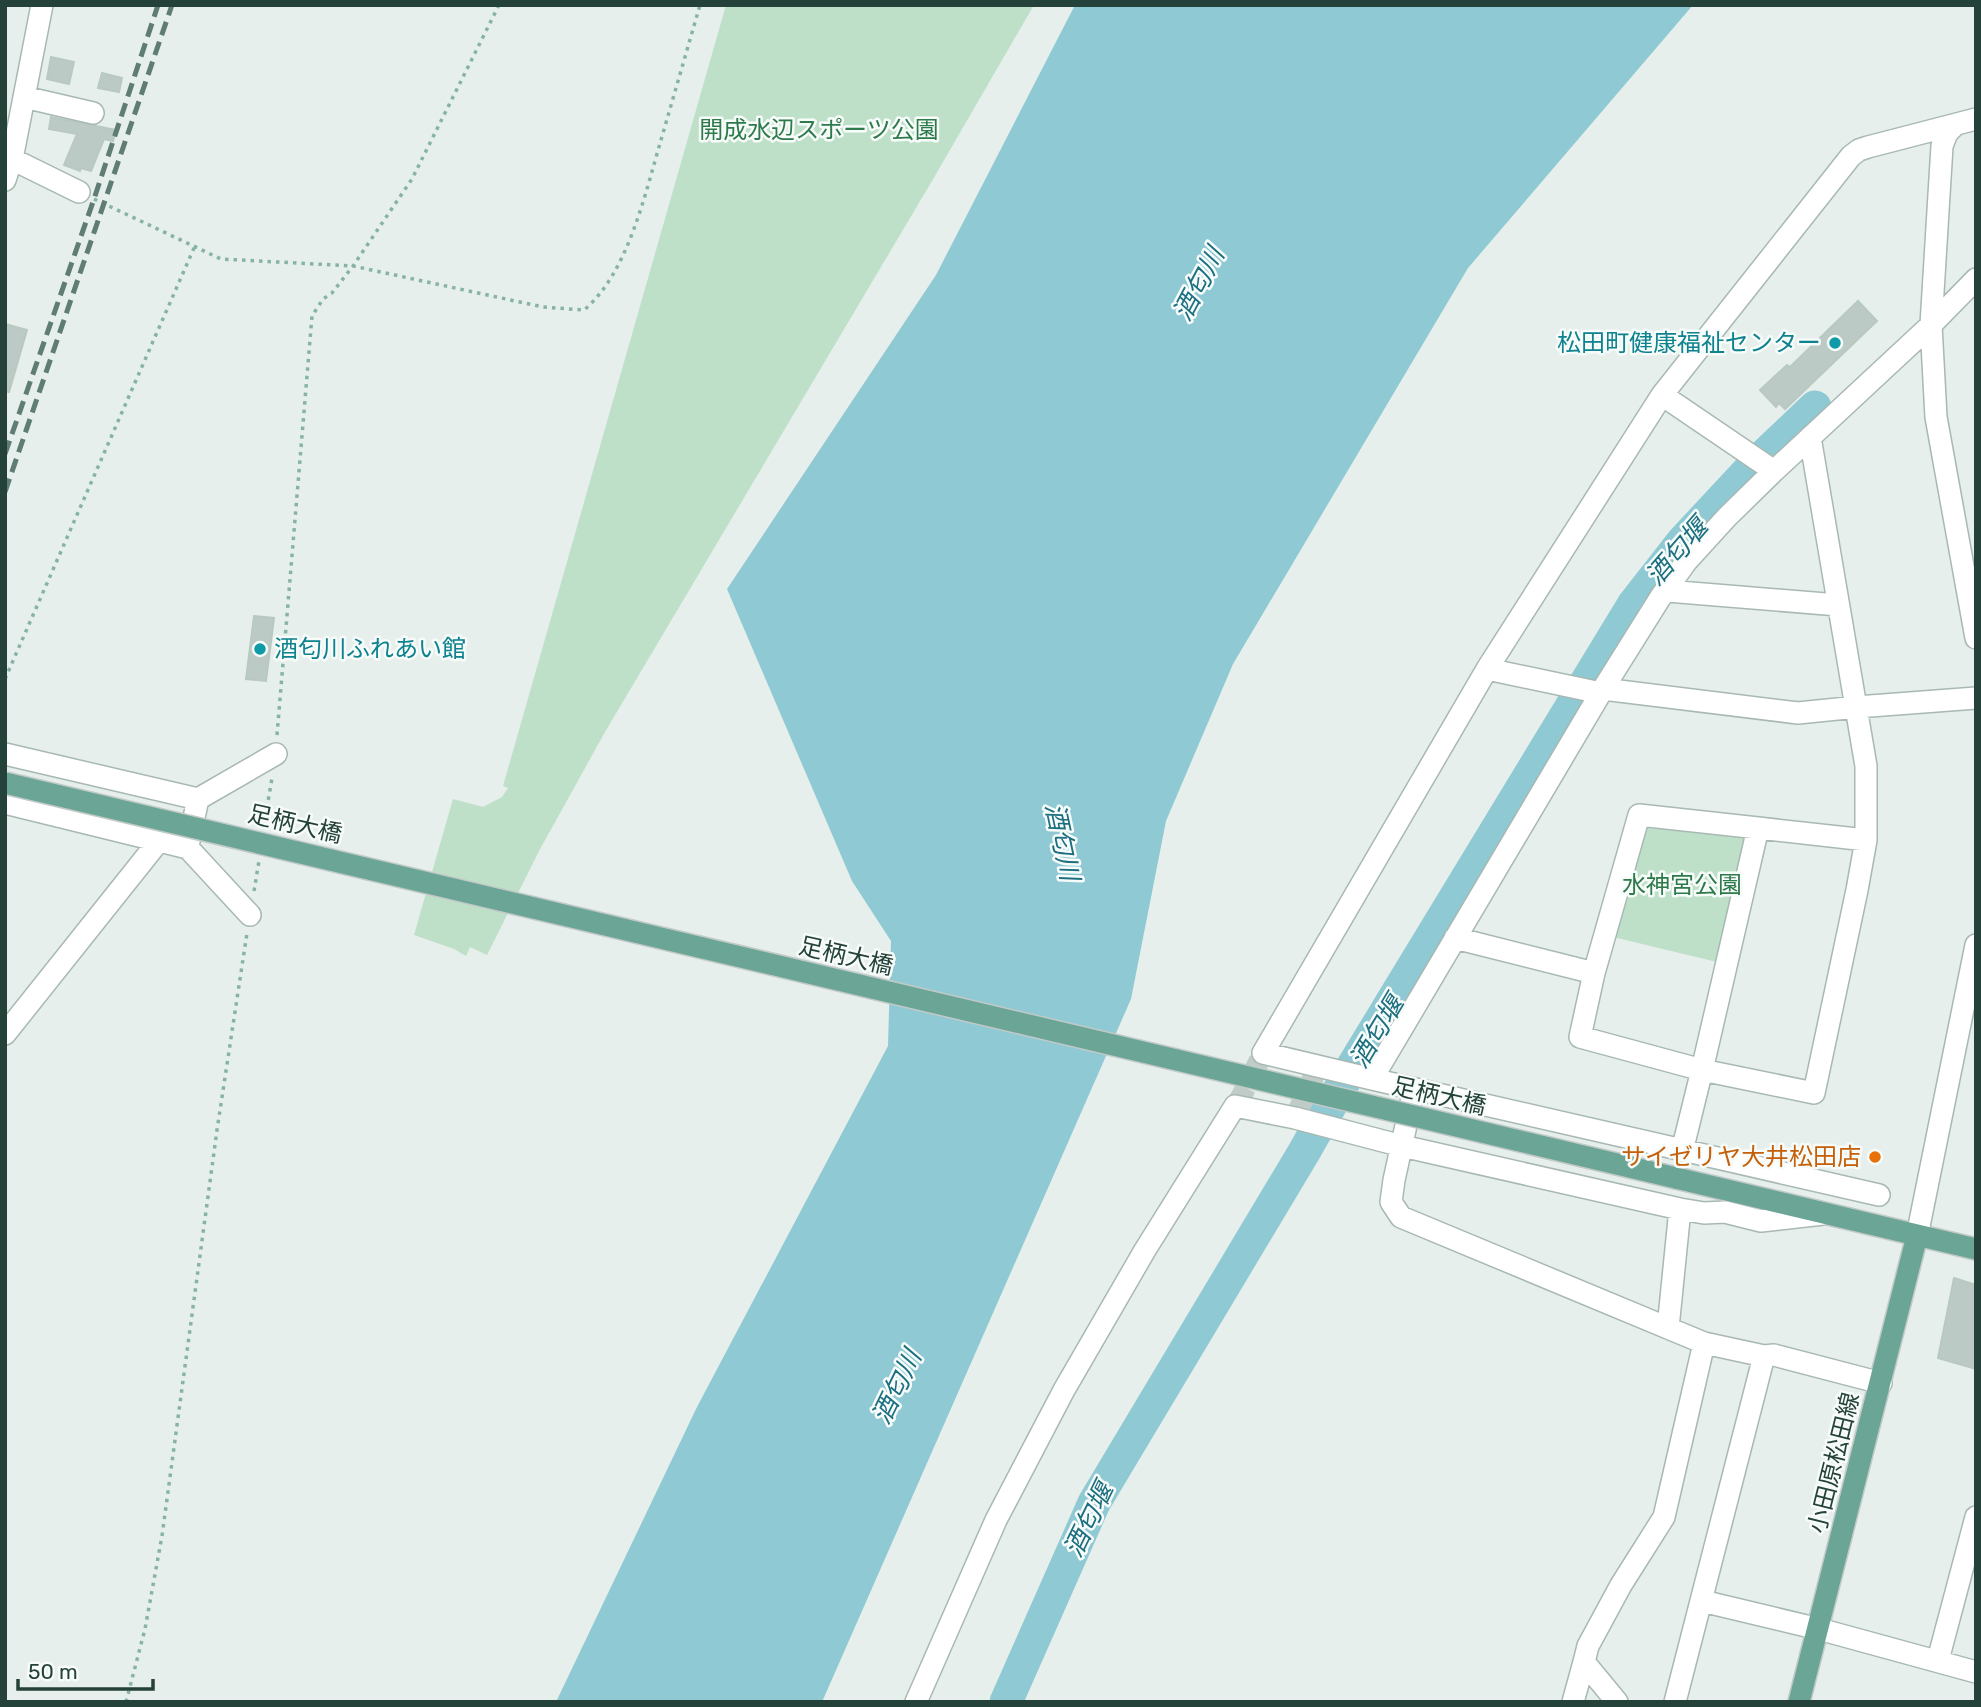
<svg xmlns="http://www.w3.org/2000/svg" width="1981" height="1707" viewBox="0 0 1981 1707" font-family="Rubik,'Noto Sans JP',sans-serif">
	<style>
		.green { fill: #bfe0c8 }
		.water { fill: #8ec9d4 }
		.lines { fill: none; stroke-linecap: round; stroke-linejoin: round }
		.river { stroke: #8ec9d4; stroke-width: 33 }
		.building { fill: #bbcac4; stroke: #b8c9c2; stroke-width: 2 }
		.minor-tunnel { stroke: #bfccc8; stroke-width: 21; stroke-dasharray: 21 10; stroke-linecap: butt }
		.minor-casing { stroke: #a8b8b2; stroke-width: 24 }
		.major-casing { stroke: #c2cac8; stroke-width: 24 }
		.path { stroke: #86b3a5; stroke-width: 3.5; stroke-dasharray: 3.5 5; stroke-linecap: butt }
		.minor { stroke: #fff; stroke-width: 21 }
		.major { stroke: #6aa596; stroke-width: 21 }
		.rail { stroke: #5f7d75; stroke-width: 5; stroke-dasharray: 14 7; stroke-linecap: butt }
		.major-bridge-casing { stroke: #c2cac8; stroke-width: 24; stroke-linecap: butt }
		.major-bridge { stroke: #6aa596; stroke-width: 21 }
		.culture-dot { fill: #0f9aa8; stroke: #f7fbf9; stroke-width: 2.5 }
		.food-dot { fill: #e8710a; stroke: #f7fbf9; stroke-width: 2.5 }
		.labels { text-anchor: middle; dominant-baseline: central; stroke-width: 5; stroke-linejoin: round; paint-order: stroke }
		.park-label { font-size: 24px; fill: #2d7a4b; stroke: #f7fbf9 }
		.culture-label { font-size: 24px; fill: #0d838f; stroke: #f7fbf9; text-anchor: end }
		.street-label { font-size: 24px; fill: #24423a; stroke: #f7fbf9 }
		.food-label { font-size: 24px; fill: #c56008; stroke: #f7fbf9; text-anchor: end }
		.water-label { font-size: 26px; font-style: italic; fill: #1c6f80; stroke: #f7fbf9 }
	</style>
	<rect width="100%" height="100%" fill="#e6efeb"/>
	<path class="green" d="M726,5h308l-102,176 -327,551 -66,119 -52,104 -17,-8 -4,9 -12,-7 -40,-14 39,-136 30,8 19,-10 6,-9 -5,-2z
		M1643,828l105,5 -27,130 -108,-26z"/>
	<path class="water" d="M1075,5h618l-225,263 -235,396 -67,157 -35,178 -309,703h-266l141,-295 191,-361 3,-105 -39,-60 -125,-292 209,-314z"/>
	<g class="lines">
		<path class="river" d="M1006,1702l88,-199 210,-351 50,-88 279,-459 50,-64 69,-74 63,-60"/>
	</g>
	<path class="building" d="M51,57l23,5 -5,22 -22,-5z
		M102,73l20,5 -3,14 -21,-4z
		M51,117l65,13 -3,11 -9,-2 -13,32 -10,-3 -1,3 -16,-6 13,-31 -28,-5z
		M1858,301l19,20 -92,88 -6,-6 -3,4 -16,-17 27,-25 3,2z
		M5,324l22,6 -18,62 -4,-1z
		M254,616l20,2 -8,63 -20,-2z
		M1954,1278l22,7v84l-38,-11z"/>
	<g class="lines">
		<path class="minor-tunnel" d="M1235,1106l6,-9 22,-44
			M1295,1118l23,-52"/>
		<g class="minor-casing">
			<path id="minor" d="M24,97l69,16
				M1955,125l-8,8 -5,13 -11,179 5,92 40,221
				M12,159l67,33
				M5,180l7,-21 30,-154
				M1662,395l112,76
				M1667,591l171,14
				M1487,669l114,24
				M1603,689l195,24 59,-6 119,-9
				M5,754l193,45
				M5,803l183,45 62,67
				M1758,828l108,12
				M188,846l10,-47 78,-45
				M1455,938l139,35
				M5,1034l153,-192
				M1372,1079l-109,-26 224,-384 175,-274 189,-239 8,-6 9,-3 108,-28
				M1412,1098l-18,82 -3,22 10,15 303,126 -40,174 -43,68 -33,61 -4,16 33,40
				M1682,1151l20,-81 56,-242 -119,-13 -45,158 -14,64 122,33 112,23 43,-203 9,-50v-74l-56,-329
				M1879,1195l-507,-116 231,-390 57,-91 26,-36 41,-45 47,-46 157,-146 45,-46
				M1917,1236l59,-291
				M1668,1328l12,-119
				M1704,1343l60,13 10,-1 107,28
				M1702,1601l117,28 157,43
				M1938,1660l38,-143
				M916,1702l80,-182 68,-130 81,-140 90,-144 60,12 107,28 278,63 24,4 21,-1 36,9 62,-7
				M1573,1702l11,-40
				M1675,1702l89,-346"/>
		</g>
		<g class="major-casing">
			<path id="major" d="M1676,1178l300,71
				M1799,1702l118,-466"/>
		</g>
		<path class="path" d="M94,199l127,60 132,7 190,41 41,3c44,-37 61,-116 77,-170 13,-45 26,-90 39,-135
			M5,679l189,-431
			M277,735l35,-419 11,-17 9,-6 21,-27 59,-87 87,-174
			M264,825l8,-47
			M254,891l5,-30
			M126,1702l19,-73 17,-93 55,-406 30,-197"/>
		<use href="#minor" class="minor"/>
		<use href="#major" class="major"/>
		<path class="rail" d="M5,454l89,-255 64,-194
			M5,492l167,-487"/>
		<g class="major-bridge-casing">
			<path id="major-bridge" d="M5,783l1671,395"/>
		</g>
		<use href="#major-bridge" class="major-bridge"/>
	</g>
	<g class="culture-dot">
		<circle cx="1835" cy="343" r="7"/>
		<circle cx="260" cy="649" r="7"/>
	</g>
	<circle class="food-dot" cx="1875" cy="1157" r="7"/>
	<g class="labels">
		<g class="park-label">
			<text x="819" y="130">開成水辺スポーツ公園</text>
			<text x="1682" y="885">水神宮公園</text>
		</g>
		<g class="culture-label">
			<text x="1821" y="343">松田町健康福祉センター</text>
			<text x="274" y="649" text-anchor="start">酒匂川ふれあい館</text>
		</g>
		<g class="street-label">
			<text transform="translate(295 824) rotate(13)">足柄大橋</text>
			<text transform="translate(846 956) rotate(13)">足柄大橋</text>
			<text transform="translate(1439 1096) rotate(13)">足柄大橋</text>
			<text transform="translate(1834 1463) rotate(-76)">小田原松田線</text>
		</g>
		<g class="food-label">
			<text x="1861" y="1157">サイゼリヤ大井松田店</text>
		</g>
		<g class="water-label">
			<text transform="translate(1199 284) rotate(-62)">酒匂川</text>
			<text transform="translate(1677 552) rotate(-49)">酒匂堰</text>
			<text transform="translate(1062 842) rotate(78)">酒匂川</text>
			<text transform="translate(1377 1032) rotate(-59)">酒匂堰</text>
			<text transform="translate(897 1387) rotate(-64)">酒匂川</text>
			<text transform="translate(1089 1520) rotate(-64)">酒匂堰</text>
		</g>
	</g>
	<rect width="1981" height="1707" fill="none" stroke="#24423a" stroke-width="14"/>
	<path d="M18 1679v10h135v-10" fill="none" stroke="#24423a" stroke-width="3.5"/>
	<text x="28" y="1679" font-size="21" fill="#24423a" stroke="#f7fbf9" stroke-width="5" paint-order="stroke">50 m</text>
</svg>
